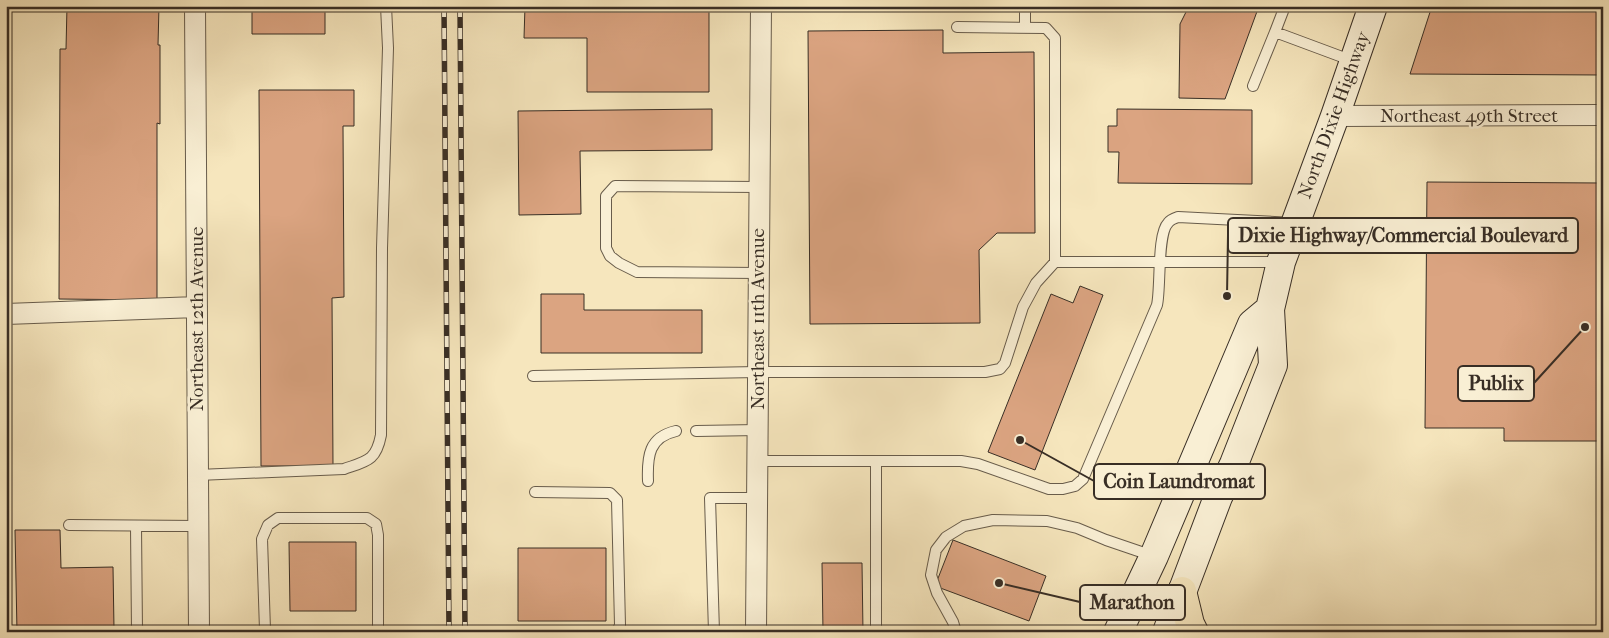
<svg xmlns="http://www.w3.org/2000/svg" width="1609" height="638" viewBox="0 0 1609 638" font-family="'IM FELL French Canon',serif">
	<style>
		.building { fill: #dba481; stroke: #382e25 }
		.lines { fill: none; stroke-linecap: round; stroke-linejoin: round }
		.service-casing { stroke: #685c4b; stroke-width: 12 }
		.minor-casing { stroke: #685c4b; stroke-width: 22 }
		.secondary-casing { stroke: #382e25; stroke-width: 30 }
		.primary-casing { stroke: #382e25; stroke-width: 30 }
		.service { stroke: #f9efd4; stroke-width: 10 }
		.minor { stroke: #f9efd4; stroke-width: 20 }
		.secondary { stroke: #f9efd4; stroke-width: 28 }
		.primary { stroke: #f6e6bd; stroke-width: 28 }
		.rail-casing { stroke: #382e25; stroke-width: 5.5 }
		.rail { stroke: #f9efd4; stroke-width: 4; stroke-dasharray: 11; stroke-linecap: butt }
		.labels { text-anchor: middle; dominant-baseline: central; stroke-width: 5; stroke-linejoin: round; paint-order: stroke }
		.street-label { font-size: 19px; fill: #382e25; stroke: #f9efd4 }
		.leader { fill: none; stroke: #382e25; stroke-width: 2 }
		.callout-dot { fill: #382e25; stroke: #f9efd4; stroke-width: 2 }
		.callout { fill: #f9efd4; stroke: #382e25; stroke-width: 2 }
		.callout-label { font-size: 20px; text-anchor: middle; font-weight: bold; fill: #382e25 }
	</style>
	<rect width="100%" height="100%" fill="#f6e6bd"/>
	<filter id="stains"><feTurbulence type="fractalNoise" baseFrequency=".004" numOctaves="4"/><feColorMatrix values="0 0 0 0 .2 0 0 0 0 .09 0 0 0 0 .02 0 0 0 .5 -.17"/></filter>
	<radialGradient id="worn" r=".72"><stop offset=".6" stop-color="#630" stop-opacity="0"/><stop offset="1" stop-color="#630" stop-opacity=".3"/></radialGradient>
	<path class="building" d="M67,6h92l-1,39h2v79l-3,-1v177l-98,-1 1,-250h6z
		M252,6h73v28h-73z
		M525,6h184v86h-122v-54h-63z
		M1189,6h70l-34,93 -46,-1 1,-74z
		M1432,6h171v69l-193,-1z
		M943,30v23l91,-1 1,181h-38l-18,17 1,73 -170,1 -2,-293z
		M259,90h95v36h-11l1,171 -12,1 1,168h-72z
		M712,109v41l-132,1 1,63 -62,1 -1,-104z
		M1117,109l135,1v74l-134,-1 1,-31h-11v-26h9z
		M1427,182l176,1v258h-99v-13h-79z
		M1080,286l23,9 -68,175 -47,-18 63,-158 22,9z
		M541,294h43v16h118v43h-161z
		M15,530h45l1,38 52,-1 1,62h-50v3h-47z
		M953,540l93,36 -17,45 -94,-35z
		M289,542h67v69h-66z
		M518,548h88v73h-88z
		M822,563h40l1,69h-40z"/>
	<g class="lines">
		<g class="service-casing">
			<path id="service" d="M1285,6l-10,26 78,29
				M957,27l89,1 9,10v224h225
				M1025,28v-22
				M1253,86l22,-54
				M759,273l-122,-1 -18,-9 -9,-7 -4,-8v-52l9,-10 144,1
				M533,376l225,-4h227l15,-3 5,-6 18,-56 13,-24 19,-21
				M696,431l62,-1
				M757,461h204l17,3 71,25h14l12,-3 8,-7 74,-174c4,-18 0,-71 11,-82 2,-3 7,-5 10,-6l116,6
				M876,461v171
				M198,475l146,-6c23,-8 32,-8 37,-34l1,-187 6,-200 -2,-42
				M648,481c-1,-25 1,-44 28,-50
				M535,492l75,1 7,7 3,125 -3,7
				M69,525l130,1
				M136,526l1,106
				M267,632l-2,-2 -3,-91 6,-14 10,-7h89l9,6 2,11v97
				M714,632l-4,-134h47
				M956,632l-3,-10 -16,-29 -6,-18 5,-25 10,-13 18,-11 29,-6 54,1 30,7 29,12 47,16"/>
		</g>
		<g class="minor-casing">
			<path id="minor" d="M195,6l4,626
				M1335,116l268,-1
				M6,314l191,-7
				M756,632l5,-626"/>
		</g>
		<g class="secondary-casing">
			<path id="secondary" d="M1118,632l36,-76 98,-232 18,-15
				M1167,632l51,-135 16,-33 39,-99 -3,-56 11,-47 54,-146 38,-110"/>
		</g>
		<g class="primary-casing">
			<path id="primary" d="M1182,591l8,33 4,8"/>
		</g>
		<use href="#service" class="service"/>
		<use href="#minor" class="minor"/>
		<use href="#secondary" class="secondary"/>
		<use href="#primary" class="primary"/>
		<g class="rail-casing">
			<path id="rail" d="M444,6l5,626
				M460,6l5,626"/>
		</g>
		<use href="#rail" class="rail"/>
	</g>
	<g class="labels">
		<g class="street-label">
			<text transform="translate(1334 115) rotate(-70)">North Dixie Highway</text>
			<text x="1469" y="116">Northeast 49th Street</text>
			<text transform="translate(197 319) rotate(-90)">Northeast 12th Avenue</text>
			<text transform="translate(758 319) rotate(-90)">Northeast 11th Avenue</text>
		</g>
	</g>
	<path class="leader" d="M1227 296L1228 235M1585 327L1534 383M1020 440L1094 481M999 583L1080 602"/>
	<g class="callout-dot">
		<circle cx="1227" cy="296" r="5"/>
		<circle cx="1585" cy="327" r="5"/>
		<circle cx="1020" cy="440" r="5"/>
		<circle cx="999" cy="583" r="5"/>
	</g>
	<g class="callout">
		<rect x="1228" y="218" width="350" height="35" rx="5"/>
		<rect x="1458" y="366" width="76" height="35" rx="5"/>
		<rect x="1094" y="464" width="171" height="35" rx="5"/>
		<rect x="1080" y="585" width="105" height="35" rx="5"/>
	</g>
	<g class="callout-label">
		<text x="1403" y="242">Dixie Highway/Commercial Boulevard</text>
		<text x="1496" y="390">Publix</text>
		<text x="1179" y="488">Coin Laundromat</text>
		<text x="1132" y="609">Marathon</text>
	</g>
	<rect width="1609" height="638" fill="none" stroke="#f6e6bd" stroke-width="25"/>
	<rect x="8" y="8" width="1594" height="623" fill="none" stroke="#382e25" stroke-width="2.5"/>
	<rect x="12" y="12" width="1584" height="613" fill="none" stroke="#382e25"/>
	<rect width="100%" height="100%" filter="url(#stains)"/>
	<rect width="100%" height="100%" fill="url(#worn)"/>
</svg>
